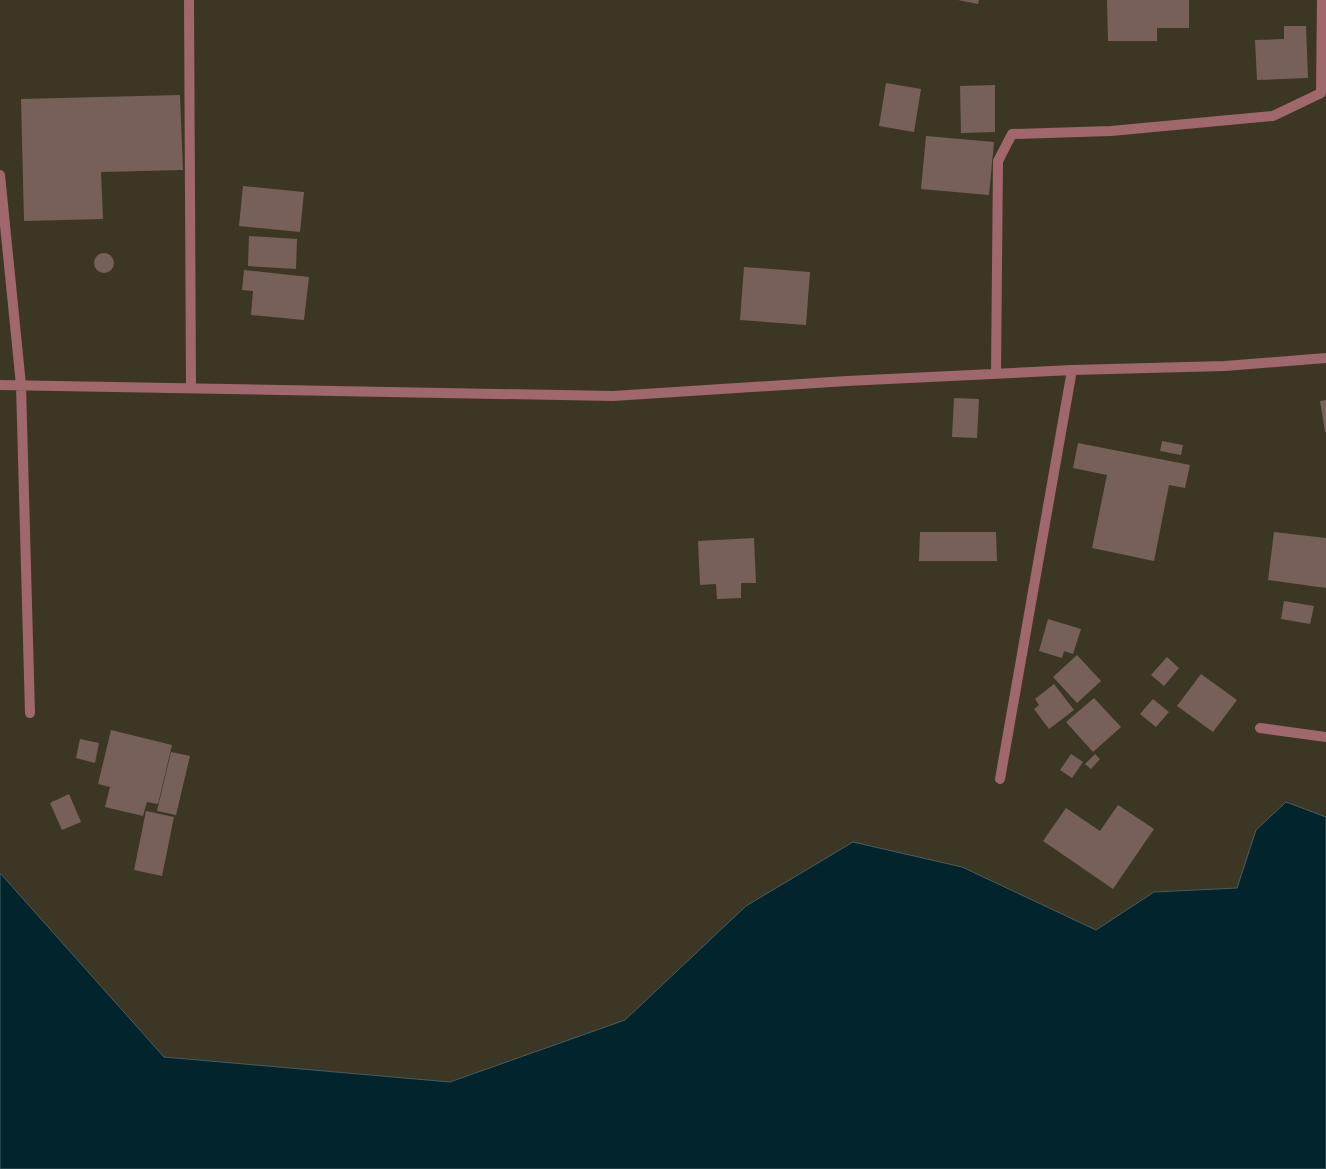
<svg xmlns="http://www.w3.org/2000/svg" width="1326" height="1169" viewBox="0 0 1326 1169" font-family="Helvetica,sans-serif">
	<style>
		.water { fill: #02242c; stroke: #475e60 }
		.building { fill: #77605a }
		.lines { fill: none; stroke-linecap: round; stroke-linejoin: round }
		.minor { stroke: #a0676d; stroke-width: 10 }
	</style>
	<rect width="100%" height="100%" fill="#3b3724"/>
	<path class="water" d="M1286,802l40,15v352h-1326v-296l164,184 286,25 175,-62 121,-114 107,-64 109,25 134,63 58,-38 83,-4 19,-58z"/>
	<path class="building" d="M958,0h21l-1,4z
		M1107,0h82v28h-32v13h-49z
		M1284,26h22l2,52 -51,2 -2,-40 29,-1z
		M886,83l35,6 -7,43 -35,-6z
		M995,85v47l-34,1 -1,-47z
		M180,95l3,75 -82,2 2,47 -79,2 -3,-122z
		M926,136l68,6 -5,53 -68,-6z
		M243,186l61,6 -4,40 -61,-6z
		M249,236l48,3 -1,30 -48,-3z
		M94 263a10 10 0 1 1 20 0a10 10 0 1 1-20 0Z
		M744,267l66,5 -4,53 -66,-5z
		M244,270l65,7 -5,43 -53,-5 2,-24 -11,-1z
		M954,398l25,1 -2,39 -25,-1z
		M1326,400v32h-1l-5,-31z
		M1162,441l21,4 -2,10 -21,-4z
		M1078,443l112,22 -5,23 -16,-3 -15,76 -62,-13 15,-73 -34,-7z
		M920,532h76l1,29h-78z
		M1274,532l52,6v50l-58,-8z
		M754,538l2,45h-15v15l-24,1 -1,-15 -16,1 -2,-44z
		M1284,601l30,5 -4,18 -29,-5z
		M1048,619l33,10 -8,25 -9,-3 -2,7 -23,-7z
		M1077,655l24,26 -24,22 -24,-26z
		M1167,657l12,11 -15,18 -13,-11z
		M1201,674l36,26 -24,32 -36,-26z
		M1054,684l20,26 -25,19 -15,-20 5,-4 -4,-6z
		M1094,698l27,29 -28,25 -27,-30z
		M1153,699l16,13 -13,15 -16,-13z
		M111,730l61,15 -14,59 -11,-2 -4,14 -38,-9 5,-20 -12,-3z
		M80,739l19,4 -4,20 -19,-5z
		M171,752l19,4 -14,59 -19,-4z
		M1071,754l12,8 -11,16 -12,-8z
		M1095,754l5,5 -9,10 -6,-5z
		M69,794l12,28 -19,8 -12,-27z
		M1118,805l36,24 -41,60 -70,-48 23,-33 34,23z
		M146,811l28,6 -12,59 -28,-6z"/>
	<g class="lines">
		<path class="minor" d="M189,0l2,388
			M0,175l21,210 9,328
			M996,373l2,-212 14,-27 99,-3 162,-15 48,-23 1,-93
			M0,385l613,11 234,-15 225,-11 153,-4 101,-8
			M1260,728l66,9
			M1000,779l72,-409"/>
	</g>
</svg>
